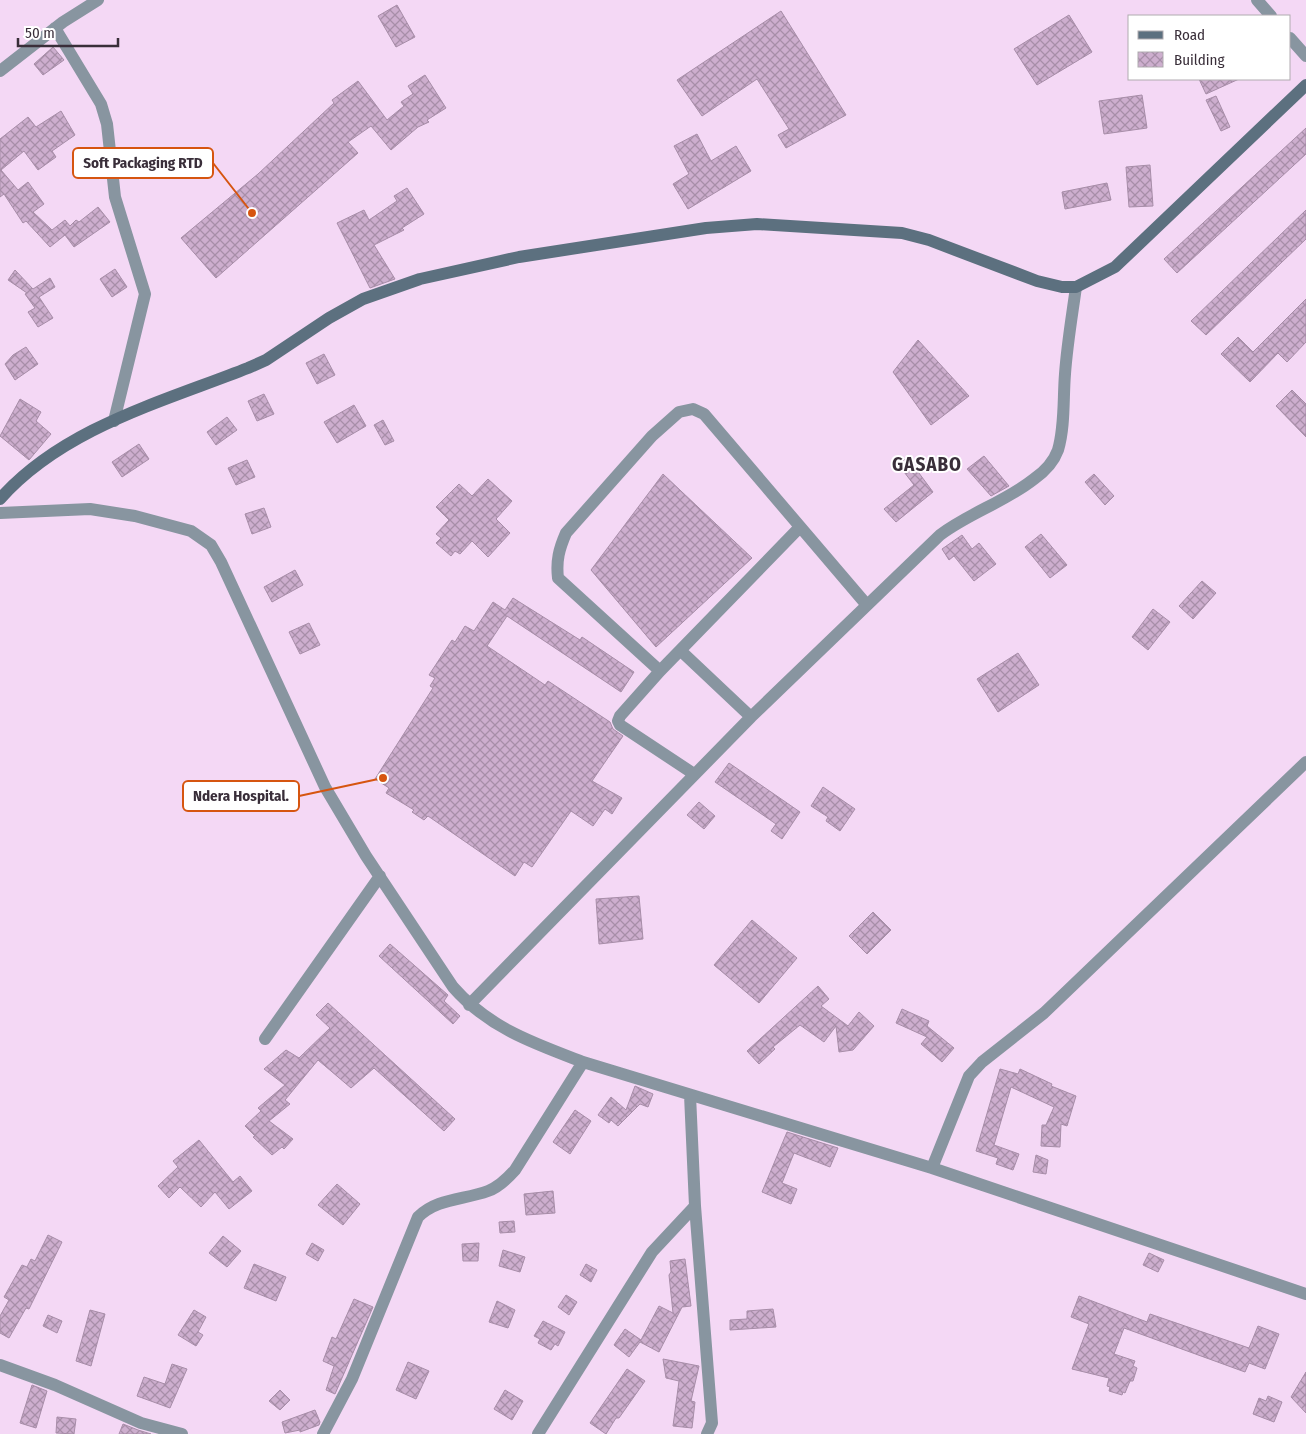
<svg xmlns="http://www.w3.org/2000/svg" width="1306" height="1434" viewBox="0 0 1306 1434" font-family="'Fira Sans Condensed',sans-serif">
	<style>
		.building { fill: url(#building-cross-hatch); stroke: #a78da8 }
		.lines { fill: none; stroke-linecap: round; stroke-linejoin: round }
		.street { stroke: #8895a0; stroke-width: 12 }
		.secondary { stroke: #5c707f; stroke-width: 12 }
		.labels { text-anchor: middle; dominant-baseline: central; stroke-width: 4; stroke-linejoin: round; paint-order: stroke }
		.district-label { font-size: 19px; font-weight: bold; letter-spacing: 1px; fill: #392e39; stroke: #fff }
		.leader { fill: none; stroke: #d65510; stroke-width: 2 }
		.callout-dot { fill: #d65510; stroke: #fff; stroke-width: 2 }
		.callout { fill: #fff; stroke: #d65510; stroke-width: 2 }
		.callout-label { font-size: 15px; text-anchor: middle; font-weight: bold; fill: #392e39 }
	</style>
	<defs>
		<pattern id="building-cross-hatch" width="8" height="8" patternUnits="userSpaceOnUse" patternTransform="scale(1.25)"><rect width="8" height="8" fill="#cdaece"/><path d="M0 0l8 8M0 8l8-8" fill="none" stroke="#a78ea8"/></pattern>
	</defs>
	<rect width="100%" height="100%" fill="#f4d8f5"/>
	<path class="building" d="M397,5l18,32 -19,10 -18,-31z
		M781,11l65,104 -60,33 -8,-13 11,-6 -32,-50 -55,37 -25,-36z
		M1069,15l23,37 -55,33 -23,-36z
		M53,47l11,13 -21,15 -9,-11z
		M425,75l21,33 -19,12 2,2 -11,5 -27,23 -20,-24 -23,16 10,11 -142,125 -35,-40 77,-64 76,-71 -2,-3 26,-19 29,39 17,-14 -3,-4 12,-8 -5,-8z
		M1199,79h40l-33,15z
		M1142,95l5,33 -43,6 -5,-33z
		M1216,96l14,31 -9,4 -15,-31z
		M61,111l14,24 -23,16 4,6 -18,13 -14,-19 -23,19 17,20 10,-8 16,22 -11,8 19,18 13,-10 5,6 6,-6 3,2 19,-15 12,15 -36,25 -9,-12 -15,12 -24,-26 -3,2 -19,-29 -4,3v-58l28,-22 8,10z
		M1306,128v26l-129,119 -13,-14z
		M697,134l14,27 25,-15 15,25 -63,38 -15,-25 16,-10 -15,-28z
		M1150,165l3,41 -24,1 -3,-40z
		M1107,183l4,17 -46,9 -3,-17z
		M407,188l17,26 -22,14 2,2 -30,15 21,34 -25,9 -33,-65 27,-13 5,10 28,-19 -3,-5z
		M1306,210v29l-100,96 -15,-14z
		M115,269l12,18 -15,10 -12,-18z
		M15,270l18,19 17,-11 5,9 -16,10 14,21 -15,9 -10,-15 7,-4 -10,-14 2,-1 -19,-13z
		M1306,299v43l-19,20 -9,-9 -28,29 -29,-28 17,-17 15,15z
		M918,340l51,56 -38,29 -38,-53z
		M26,347l12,17 -23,16 -10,-16 8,-9z
		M324,354l11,21 -18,9 -11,-21z
		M1292,390l14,14v33l-30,-31z
		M264,394l10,20 -17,7 -9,-20z
		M20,399l21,13 -5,9 15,13 -22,26 -29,-24z
		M354,405l12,21 -29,17 -13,-21z
		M227,417l10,13 -21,15 -9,-13z
		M383,420l11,21 -9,4 -11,-20z
		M139,444l10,15 -27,18 -10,-15z
		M984,456l25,30 -18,10 -24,-27z
		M905,459l6,7 2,-1 20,27 -37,30 -12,-13 30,-24 -16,-21z
		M247,460l8,17 -19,8 -8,-17z
		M663,474l89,84 -96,89 -65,-77z
		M1094,474l20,22 -9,9 -20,-23z
		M488,479l24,22 -16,18 14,14 -22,24 -16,-16 -12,13 -5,-3 -4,5 -15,-13 5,-5 -5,-4 13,-14 -13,-13 23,-23 13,12z
		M264,508l7,19 -19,7 -7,-20z
		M1041,534l26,31 -17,13 -25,-31z
		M962,535l10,14 7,-6 17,21 -22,17 -20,-25 -5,4 -7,-11z
		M295,570l8,15 -31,17 -8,-15z
		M1202,581l14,12 -23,26 -14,-13z
		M513,598l67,42 2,-3 52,35 -13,20 -114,-76 -20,30 58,39 3,-4 62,41 3,7 10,7 -31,45 30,17 -10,16 -7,-5 -12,17 -22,-15 -39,56 -8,-5 -9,14 -87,-60 -4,4 -12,-8 2,-2 -28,-17 3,-5 -14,-9 58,-91 -3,-2 5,-8 -6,-3 23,-35 3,2 10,-16 9,5 19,-29 12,8z
		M1153,609l17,13 -22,28 -16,-13z
		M309,623l11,22 -20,9 -11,-22z
		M1018,653l21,32 -41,27 -21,-33z
		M729,763l71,49 -18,27 -11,-8 5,-7 -61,-42z
		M823,787l32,22 -15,22 -14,-10 2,-4 -17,-11z
		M699,802l16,14 -11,13 -17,-14z
		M639,896l4,43 -44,5 -3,-45z
		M873,912l18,18 -24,24 -18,-18z
		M752,920l45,38 -38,45 -45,-38z
		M390,944l58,51 -4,6 16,15 -7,8 -74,-68z
		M818,986l11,13 -8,7 27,20 11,-14 15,14 -21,24 -14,2 -3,-26 -12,16 -24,-17 -27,22 2,2 -16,15 -12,-13z
		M328,1003l127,116 -11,12 -70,-63 -23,20 -33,-28 -33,40 5,4 -21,17 24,18 -9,10 -2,-2 -10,8 -19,-18 2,-1 -10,-10 16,-15 -3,-3 27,-23 -21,-16 22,-19 13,8 31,-30 -14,-13z
		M902,1009l27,12 -2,5 27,22 -12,14 -21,-18 6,-7 -31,-14z
		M1000,1069l18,5 2,-5 32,15 -1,2 25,10 -9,30 -6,-2 -1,23 -19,-1 1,-21h4l8,-18 -43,-20 -17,58 25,9 -6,16 -17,-6 2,-6 -22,-7z
		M635,1086l18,8 -5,13 -8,-3 -22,22 -7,-6 -2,3 -11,-8 13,-18 15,13z
		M575,1110l16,11 -21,33 -17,-12z
		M787,1132l51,16 -8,19 -36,-14 -12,30 15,6 -6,15 -29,-12z
		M199,1140l34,42 7,-6 12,15 -23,18 -14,-17 -14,15 -21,-20 -11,11 -11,-12 20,-19 -5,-6z
		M1036,1155l12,5 -2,14 -13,-2z
		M337,1184l23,20 -17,21 -25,-20z
		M553,1191l2,22 -29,2 -2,-21z
		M514,1221l1,11 -15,1 -1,-11z
		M48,1235l14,7 -33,67 -3,-1 -17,30 -9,-5v-17l9,-16 -5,-3 18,-32 5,2 4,-8 4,2z
		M223,1236l18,15 -14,16 -18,-14z
		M312,1243l12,7 -6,11 -12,-7z
		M479,1243l-1,18h-15l-1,-17z
		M503,1250l22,7 -5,15 -21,-6z
		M1149,1253l15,7 -6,12 -15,-7z
		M685,1259l6,47 -9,1 -23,45 -19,-10 -11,15 -15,-12 4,-6 7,-10 16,11 18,-34 14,7 -4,-38 2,-3 -1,-11z
		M254,1264l32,13 -10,24 -32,-13z
		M586,1264l11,6 -6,12 -11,-7z
		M566,1295l11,7 -8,13 -11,-8z
		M1079,1296l68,26 3,-8 99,34 9,-22 21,8 -14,35 -16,-6 -4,9 -121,-44 -10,26 21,7 -2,5 4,2 -4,13h-3l-5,12 -2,-1 -1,3 -13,-4 1,-4 -3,-1 2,-8 -37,-9 17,-45 -18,-7z
		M354,1299l19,8 -38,87 -9,-4 8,-24 -11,-5 9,-24 4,2z
		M497,1301l18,9 -7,18 -19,-6z
		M773,1309l3,18 -46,3v-10l17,-1v-8z
		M90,1310l15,4 -14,52 -15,-5z
		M194,1310l12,7 -8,15 5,3 -7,11 -18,-11z
		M48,1315l14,6 -5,12 -14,-7z
		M543,1321l22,11 -7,14 -3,-2 -4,6 -13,-7 2,-4 -6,-3z
		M663,1359l36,7 -8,35 4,1 -3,26 -19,-2 6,-45 -13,-3z
		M408,1362l21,9 -13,28 -20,-9z
		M172,1364l15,5 -17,39 -33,-12 7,-19 21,7z
		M627,1369l18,12 -26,37h-3l-10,16 -16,-11z
		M1306,1372v41l-15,-16z
		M32,1385l15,6 -11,37 -16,-5z
		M280,1390l10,10 -10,10 -11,-9z
		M505,1390l18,11 -11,19 -18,-11z
		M1268,1396l14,6 -8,20 -21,-8 6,-16 7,3z
		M315,1410l5,12 -1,3 -19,7v-2l-15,3 -3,-11z
		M57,1417l19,2 -2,15 -18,-1z
		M123,1424l15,6 13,4h-32z"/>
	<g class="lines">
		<path class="street" d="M1257,0l14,16
			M55,28l46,76 6,20 8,73 30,97 -31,127
			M1290,38l16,18
			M0,71l63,-49 35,-22
			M0,513l90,-4 45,7 56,15 20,14 10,17 104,225 41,69 87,131c36,41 80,56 130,75l349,106 374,126
			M681,651l70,66
			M660,671l-102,-93c-2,-17 1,-29 8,-45l86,-97 27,-24 14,-3 11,5 162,190
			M694,774l-74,-49 -2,-4 2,-5 40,-45 140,-144
			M469,1005l282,-288 189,-182c29,-22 65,-33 94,-56 10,-7 20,-18 24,-29 7,-23 5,-52 7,-76 2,-29 7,-58 11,-87
			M265,1039l115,-163
			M690,1095l5,111 17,217 -5,11
			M932,1168l37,-92 13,-14 62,-49 262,-251
			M0,1365l55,20 86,38 41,11
			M323,1434l29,-55 66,-162c19,-19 46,-17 70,-26 11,-4 19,-12 27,-21l68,-108
			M538,1434l114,-182 43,-46"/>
		<path class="secondary" d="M0,499c63,-71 162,-97 248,-131l18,-8 63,-42 34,-19 57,-20 99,-22 187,-29 51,-4 145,9 27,7 108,41 25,6h14l39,-20 191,-182"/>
	</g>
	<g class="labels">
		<g class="district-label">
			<text x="927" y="464">GASABO</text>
		</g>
	</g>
	<path class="leader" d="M252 213L213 163M383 778L299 796"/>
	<g class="callout-dot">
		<circle cx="252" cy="213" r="5"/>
		<circle cx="383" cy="778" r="5"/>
	</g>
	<g class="callout">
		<rect x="73" y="148" width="140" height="30" rx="5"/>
		<rect x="183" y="781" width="116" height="30" rx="5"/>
	</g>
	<g class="callout-label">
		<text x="143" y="168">Soft Packaging RTD</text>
		<text x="241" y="801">Ndera Hospital.</text>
	</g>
	<rect x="1128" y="15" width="162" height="65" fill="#ffffff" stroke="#b0abb0"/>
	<rect x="1138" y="31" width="25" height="8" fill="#5c707f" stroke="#b0abb0"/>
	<text x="1174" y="40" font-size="15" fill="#392e39">Road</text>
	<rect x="1138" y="52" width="25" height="15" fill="url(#building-cross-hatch)" stroke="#b0abb0"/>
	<text x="1174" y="65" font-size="15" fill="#392e39">Building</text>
	<path d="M18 38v8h100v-8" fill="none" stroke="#392e39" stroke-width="2.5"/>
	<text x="25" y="38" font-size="15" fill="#392e39" stroke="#ffffff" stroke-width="4" paint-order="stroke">50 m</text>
</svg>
